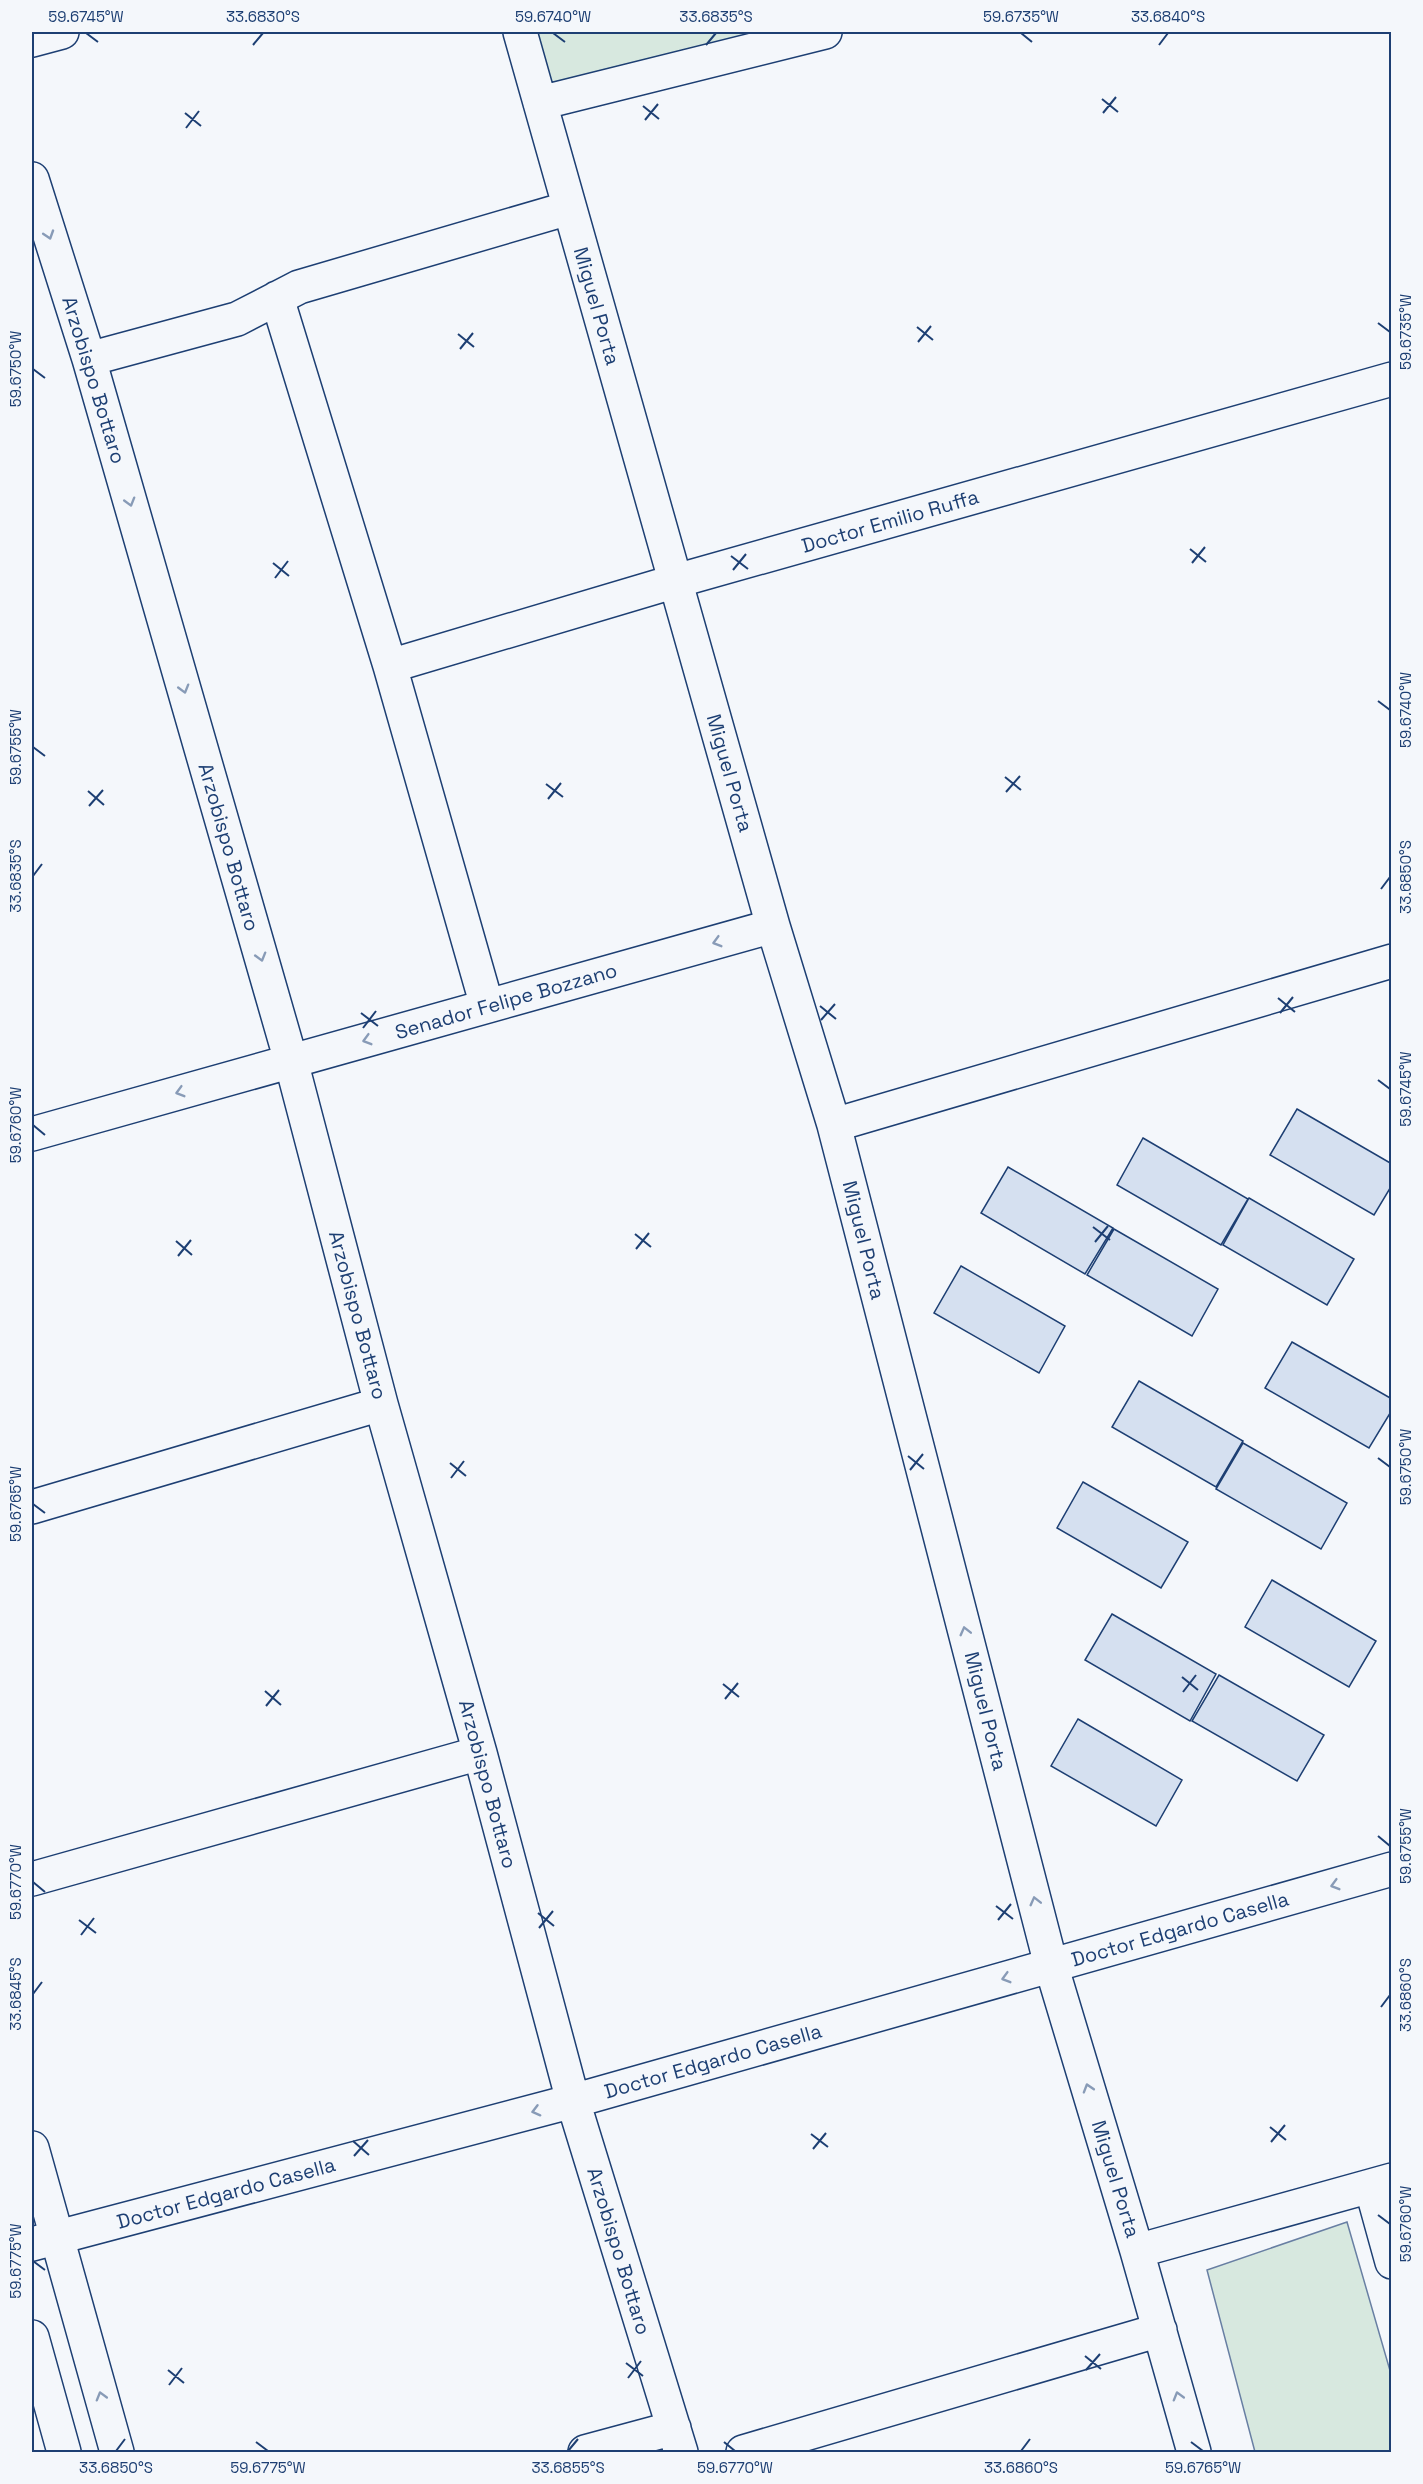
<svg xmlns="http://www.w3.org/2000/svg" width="1423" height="2484" viewBox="0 0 1423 2484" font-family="'Space Grotesk',sans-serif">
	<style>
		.green { fill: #d7e8df; stroke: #687fa3; stroke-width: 1.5 }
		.building { fill: #d5e0f0; stroke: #1d3f73; stroke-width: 1.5 }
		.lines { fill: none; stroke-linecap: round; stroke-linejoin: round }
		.minor-casing { stroke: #1d3f73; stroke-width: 36 }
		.secondary-casing { stroke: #1d3f73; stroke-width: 36 }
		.minor { stroke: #f4f7fb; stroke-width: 33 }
		.secondary { stroke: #f4f7fb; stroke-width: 33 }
		.oneway { stroke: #889bb7 }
		.ticks { fill: none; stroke: #1d3f73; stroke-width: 2 }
		.labels { text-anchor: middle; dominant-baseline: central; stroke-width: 4.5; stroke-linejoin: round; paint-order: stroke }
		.street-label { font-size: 20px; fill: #1d3f73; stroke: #f4f7fb }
		.neatline { fill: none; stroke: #1d3f73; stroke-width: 2 }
		.ticks-label { font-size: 15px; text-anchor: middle; fill: #1d3f73 }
	</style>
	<rect width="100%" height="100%" fill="#f4f7fb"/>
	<path class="green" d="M528,32h252l-229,61z
		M1347,2222l44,152v78h-136l-48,-182z"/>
	<path class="building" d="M1297,1109l95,55v21l-18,30 -104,-60z
		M1143,1138l105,61 -27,46 -104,-60z
		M1008,1167l105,61 -28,46 -104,-61z
		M1249,1198l105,61 -27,46 -104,-60z
		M1114,1229l104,60 -26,47 -105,-61z
		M961,1266l104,60 -26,47 -105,-60z
		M1292,1342l100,57v11l-23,38 -104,-60z
		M1139,1381l104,60 -27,46 -104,-60z
		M1243,1443l104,60 -26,46 -105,-60z
		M1083,1482l105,60 -27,46 -104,-60z
		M1272,1580l104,61 -27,46 -104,-60z
		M1112,1614l104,60 -26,47 -105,-61z
		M1219,1675l105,60 -27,46 -105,-60z
		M1078,1719l104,61 -26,46 -105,-60z"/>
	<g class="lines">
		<g class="minor-casing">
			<path id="minor" d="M520,32l253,894 61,199 217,840 86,286 57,201
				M32,40l30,-8
				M540,103l285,-71
				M32,179l57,180 202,702 90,343 99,349 93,348 108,351
				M277,298l113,368 97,340
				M89,359l148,-40 62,-32 270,-79
				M390,666l286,-85 716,-202
				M834,1125l558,-164
				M32,1134l741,-208
				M32,1507l349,-103
				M32,1879l448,-126
				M1371,2186l21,76
				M32,2244l541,-143 819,-232
				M1137,2251l255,-71
				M585,2452l89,-24
				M743,2452l417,-122"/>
		</g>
		<g class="secondary-casing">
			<path id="secondary" d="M32,2148l85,304
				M32,2337l32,115"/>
		</g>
		<use href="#minor" class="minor"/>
		<use href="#secondary" class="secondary"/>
	</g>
	<defs><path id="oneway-chevron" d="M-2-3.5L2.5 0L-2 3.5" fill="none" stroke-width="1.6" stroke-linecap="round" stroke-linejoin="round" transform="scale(1.5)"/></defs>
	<g class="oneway">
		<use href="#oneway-chevron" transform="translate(49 235) rotate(72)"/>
		<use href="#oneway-chevron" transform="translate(130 502) rotate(74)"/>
		<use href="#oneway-chevron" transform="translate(184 689) rotate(74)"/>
		<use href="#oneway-chevron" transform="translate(717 942) rotate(164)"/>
		<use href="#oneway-chevron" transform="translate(261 957) rotate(74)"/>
		<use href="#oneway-chevron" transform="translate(367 1040) rotate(164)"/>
		<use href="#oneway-chevron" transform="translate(180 1092) rotate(164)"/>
		<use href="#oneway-chevron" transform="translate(965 1631) rotate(-104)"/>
		<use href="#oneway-chevron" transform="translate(1335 1885) rotate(164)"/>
		<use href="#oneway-chevron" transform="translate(1035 1901) rotate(-104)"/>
		<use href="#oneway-chevron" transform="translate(1006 1978) rotate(164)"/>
		<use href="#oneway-chevron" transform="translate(1088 2088) rotate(-107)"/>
		<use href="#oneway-chevron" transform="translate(536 2111) rotate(165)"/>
		<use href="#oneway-chevron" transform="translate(101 2396) rotate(-106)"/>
		<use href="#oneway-chevron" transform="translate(1178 2396) rotate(-106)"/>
	</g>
	<path class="ticks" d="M86,33l12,9M553,33l12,9M1021,33l11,9M253,45l10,-12M706,45l10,-12M1159,45l9,-12M1102,99l16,13M643,106l16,13M185,113l16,13M1103,113l13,-16M645,120l13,-16M186,128l13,-17M1378,323l12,9M917,327l16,13M458,334l16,13M918,342l13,-16M460,349l13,-16M33,369l12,9M1190,549l16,13M731,556l17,13M273,563l16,13M1192,563l13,-16M733,570l13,-16M275,578l13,-17M1378,701l12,9M33,747l12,9M1005,777l16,13M546,784l17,13M88,791l16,14M1006,792l14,-16M548,799l13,-16M89,806l14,-16M33,876l9,-12M1381,889l9,-12M1278,998l17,14M820,1006l16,13M361,1013l17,13M1280,1013l13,-16M821,1020l14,-16M363,1028l13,-17M1378,1080l12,9M33,1125l12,10M1093,1227l17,13M635,1234l16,13M176,1241l16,14M1095,1242l13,-16M636,1249l13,-16M178,1256l13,-16M908,1456l16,13M1378,1458l12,9M450,1463l16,13M910,1470l13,-16M451,1478l13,-17M33,1504l12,9M1182,1677l16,13M723,1684l16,13M265,1691l16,14M1183,1692l13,-17M725,1699l13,-16M266,1706l13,-16M1378,1836l12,10M33,1882l12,10M996,1906l17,13M538,1913l16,13M79,1920l17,13M998,1920l13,-16M539,1928l14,-17M81,1935l13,-17M33,1994l9,-12M1381,2007l9,-12M1270,2127l16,13M811,2134l17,13M353,2141l16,14M1271,2142l14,-17M813,2149l13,-16M354,2156l14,-16M1378,2215l12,9M33,2261l12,9M1085,2356l16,13M626,2363l17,13M168,2370l16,13M1086,2370l14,-16M628,2378l13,-17M169,2385l13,-17M256,2442l12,9M724,2442l11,9M1191,2442l12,9M116,2451l9,-12M568,2451l10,-12M1021,2451l9,-12"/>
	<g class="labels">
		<g class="street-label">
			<text transform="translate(597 306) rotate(74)">Miguel Porta</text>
			<text transform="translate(94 380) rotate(73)">Arzobispo Bottaro</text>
			<text transform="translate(890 521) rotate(-16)">Doctor Emilio Ruffa</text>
			<text transform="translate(730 773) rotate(74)">Miguel Porta</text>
			<text transform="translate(229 847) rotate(74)">Arzobispo Bottaro</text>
			<text transform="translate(506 1001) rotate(-16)">Senador Felipe Bozzano</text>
			<text transform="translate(864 1240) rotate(76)">Miguel Porta</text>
			<text transform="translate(358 1315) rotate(75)">Arzobispo Bottaro</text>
			<text transform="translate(986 1711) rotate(76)">Miguel Porta</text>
			<text transform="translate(488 1784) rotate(75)">Arzobispo Bottaro</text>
			<text transform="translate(1180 1929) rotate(-16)">Doctor Edgardo Casella</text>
			<text transform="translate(713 2061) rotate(-16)">Doctor Edgardo Casella</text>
			<text transform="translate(1116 2179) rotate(73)">Miguel Porta</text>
			<text transform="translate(226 2193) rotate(-15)">Doctor Edgardo Casella</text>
			<text transform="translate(619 2251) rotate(73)">Arzobispo Bottaro</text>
		</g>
	</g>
	<rect width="1423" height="2484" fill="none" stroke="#f4f7fb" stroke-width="66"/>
	<rect x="33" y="33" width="1357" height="2418" class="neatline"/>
	<g class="ticks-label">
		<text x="86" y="22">59.6745°W</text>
		<text x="263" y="22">33.6830°S</text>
		<text x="553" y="22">59.6740°W</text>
		<text x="716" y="22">33.6835°S</text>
		<text x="1021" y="22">59.6735°W</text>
		<text x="1168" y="22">33.6840°S</text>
		<text transform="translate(1406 332) rotate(-90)" y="5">59.6735°W</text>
		<text transform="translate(16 369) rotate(-90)" y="5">59.6750°W</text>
		<text transform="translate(1406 710) rotate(-90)" y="5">59.6740°W</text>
		<text transform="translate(16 747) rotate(-90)" y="5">59.6755°W</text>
		<text transform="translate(16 876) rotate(-90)" y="5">33.6835°S</text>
		<text transform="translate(1406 877) rotate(-90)" y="5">33.6850°S</text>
		<text transform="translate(1406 1089) rotate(-90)" y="5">59.6745°W</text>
		<text transform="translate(16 1125) rotate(-90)" y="5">59.6760°W</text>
		<text transform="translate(1406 1467) rotate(-90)" y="5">59.6750°W</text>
		<text transform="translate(16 1504) rotate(-90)" y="5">59.6765°W</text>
		<text transform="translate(1406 1846) rotate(-90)" y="5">59.6755°W</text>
		<text transform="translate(16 1882) rotate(-90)" y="5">59.6770°W</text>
		<text transform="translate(16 1994) rotate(-90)" y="5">33.6845°S</text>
		<text transform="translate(1406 1995) rotate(-90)" y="5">33.6860°S</text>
		<text transform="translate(1406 2224) rotate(-90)" y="5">59.6760°W</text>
		<text transform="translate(16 2261) rotate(-90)" y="5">59.6775°W</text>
		<text x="116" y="2473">33.6850°S</text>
		<text x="268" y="2473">59.6775°W</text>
		<text x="568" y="2473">33.6855°S</text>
		<text x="735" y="2473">59.6770°W</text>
		<text x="1021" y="2473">33.6860°S</text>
		<text x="1203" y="2473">59.6765°W</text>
	</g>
</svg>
